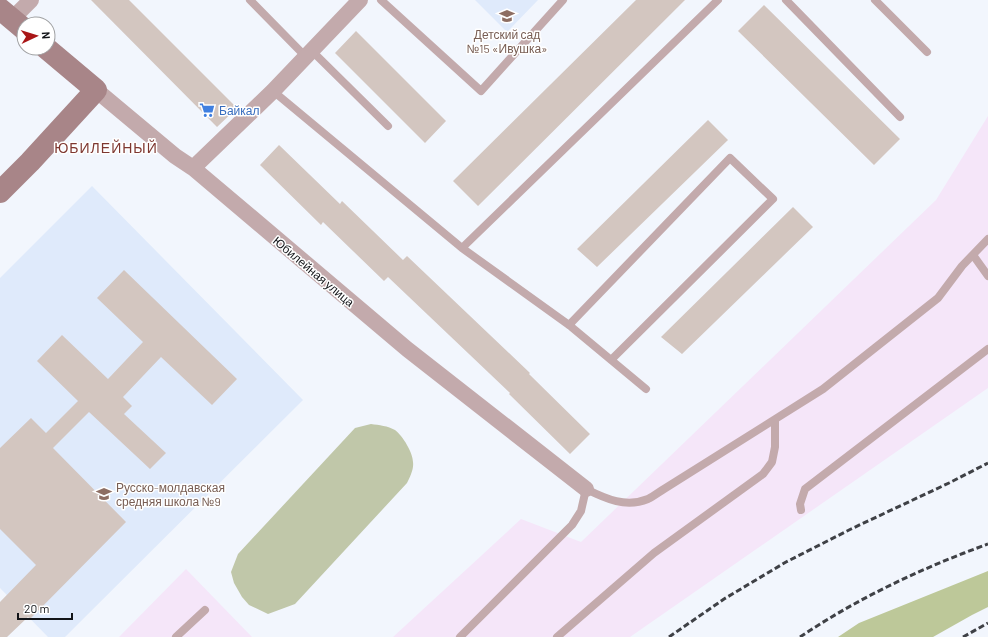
<svg xmlns="http://www.w3.org/2000/svg" width="988" height="637" viewBox="0 0 988 637" font-family="Barlow,sans-serif">
	<style>
		.built { fill: #dfeafb }
		.industrial { fill: #f5e6f9 }
		.green { fill: #c0c7a9 }
		.forest { fill: #bdc899 }
		.building { fill: #d3c6c0 }
		.lines { fill: none; stroke-linecap: round; stroke-linejoin: round }
		.lane { stroke: #c3aaac; stroke-width: 8 }
		.street { stroke: #c3aaac; stroke-width: 16 }
		.secondary { stroke: #a88588; stroke-width: 22 }
		.rail { stroke: #3f4146; stroke-width: 3; stroke-dasharray: 6 3; stroke-linecap: butt }
		.labels { text-anchor: middle; dominant-baseline: central; stroke-width: 3; stroke-linejoin: round; paint-order: stroke }
		.education-label { font-size: 12px; fill: #785e54; stroke: #fff }
		.shop-label { font-size: 12px; fill: #366cbe; stroke: #fff; text-anchor: start }
		.street-label { font-size: 12px; fill: #121418; stroke: #fff }
		.quarter-label { font-size: 14px; letter-spacing: 1px; fill: #7e3730; stroke: #fff }
	</style>
	<rect width="100%" height="100%" fill="#f2f6fd"/>
	<path class="built" d="M475,0h63l-31,32z
		M92,186l211,214 -238,237h-17l-48,-49v-310z"/>
	<path class="industrial" d="M988,116v272l-358,249h-237l128,-118 60,23 355,-342z
		M186,569l66,68h-133z"/>
	<path class="green" d="M371,424c8,1 17,2 24,6 8,6 18,23 18,32 1,7 -3,15 -6,21l-112,121 -27,10 -19,-9 -7,-8 -8,-14 -3,-11 7,-18 117,-126z"/>
	<path class="forest" d="M988,571v36l-16,8 -39,22h-95l21,-14z"/>
	<path class="building" d="M91,0h38l108,108 -20,19z
		M636,0h49l-207,206 -25,-25z
		M764,5l136,134 -26,26 -136,-134z
		M356,31l90,90 -21,22 -90,-90z
		M708,120l20,20 -131,127 -20,-18z
		M279,145l61,59 2,-3 61,59 4,-4 123,117 -1,1 61,60 -20,20 -61,-60 1,-1 -122,-116 -4,4 -61,-59 -2,3 -61,-60z
		M793,207l20,20 -131,127 -21,-17z
		M124,270l113,109 -25,26 -51,-48 -38,40 9,9 -8,8 42,39 -16,16 -61,-57 -36,36 73,74 -96,97 -2,-2 -21,20h-7v-35l36,-37 -36,-36v-81l31,-30 15,15 32,-32 -41,-40 25,-26 46,44 35,-37 -46,-44z"/>
	<g class="lines">
		<path class="lane" d="M250,0l56,57
			M381,0l100,91 82,-91
			M786,0l114,117
			M875,0l52,52
			M312,51l76,75
			M273,91l189,157 256,-248
			M462,248l107,77 77,64
			M973,255l15,21
			M569,325l161,-167 43,41 -162,161
			M801,510l-1,-6 5,-15 183,-140
			M176,637l29,-27
			M460,637l112,-112 9,-14 5,-22c20,10 40,19 62,10 6,-3 11,-7 16,-10l159,-100 115,-91 24,-32 26,-27
			M557,637l97,-84 109,-79 9,-12 3,-15v-27"/>
		<path class="street" d="M12,19l19,-19
			M96,90l79,66 18,12 214,181 179,140
			M193,168l80,-77 87,-91"/>
		<path class="secondary" d="M0,9l24,20
			M0,192l30,-30 66,-72 -50,-42"/>
		<path class="rail" d="M669,637l55,-38 62,-37 65,-33 98,-46 39,-20
			M800,637c58,-39 122,-69 188,-93
			M963,637l25,-14"/>
	</g>
	<defs>
		<g id="school-bare" transform="scale(1.2)"><path d="M0-5L7-2L0 1L-7-2ZM-4 1L0 2.5L4 1V4Q0 6-4 4Z" fill="#8d6e63" stroke="#fff" stroke-width="2.5" paint-order="stroke"/></g>
		<g id="supermarket-bare" transform="scale(1.2)"><path d="M-6-5.5h2.5l.6 2H6L4.5 2H-2.5L-4.4-4H-6ZM-1.5 3.2a1.3 1.3 0 1 0 .1 0ZM3 3.2a1.3 1.3 0 1 0 .1 0Z" fill="#3f7fe0" stroke="#fff" stroke-width="2.5" paint-order="stroke"/></g>
	</defs>
	<g fill-rule="evenodd">
		<use href="#school-bare" x="507" y="16"/>
		<use href="#supermarket-bare" x="207" y="110"/>
		<use href="#school-bare" x="104" y="494"/>
	</g>
	<g class="labels">
		<g class="education-label">
			<text x="507" y="34">Детский сад<tspan x="507" dy="14">№15 «Ивушка»</tspan></text>
			<text x="116" y="487" text-anchor="start">Русско-молдавская<tspan x="116" dy="14">средняя школа №9</tspan></text>
		</g>
		<g class="shop-label">
			<text x="219" y="110">Байкал</text>
		</g>
		<g class="street-label">
			<text transform="translate(314 271) rotate(40)">Юбилейная улица</text>
		</g>
		<g class="quarter-label">
			<text x="106" y="147">ЮБИЛЕЙНЫЙ</text>
		</g>
	</g>
	<g transform="translate(36 36) rotate(86)"><circle r="19" fill="#ffffff" stroke="#a0a1a3"/>
	<path d="M0-3L7 15L0 10L-7 15Z" fill="#a91617"/>
	<text y="-6" font-size="11" font-weight="bold" text-anchor="middle" fill="#121418">N</text>
	</g>
	<path d="M18 613v6h54v-6" fill="none" stroke="#121418" stroke-width="2"/>
	<text x="24" y="613" font-size="12" fill="#121418" stroke="#ffffff" stroke-width="3" paint-order="stroke">20 m</text>
</svg>
